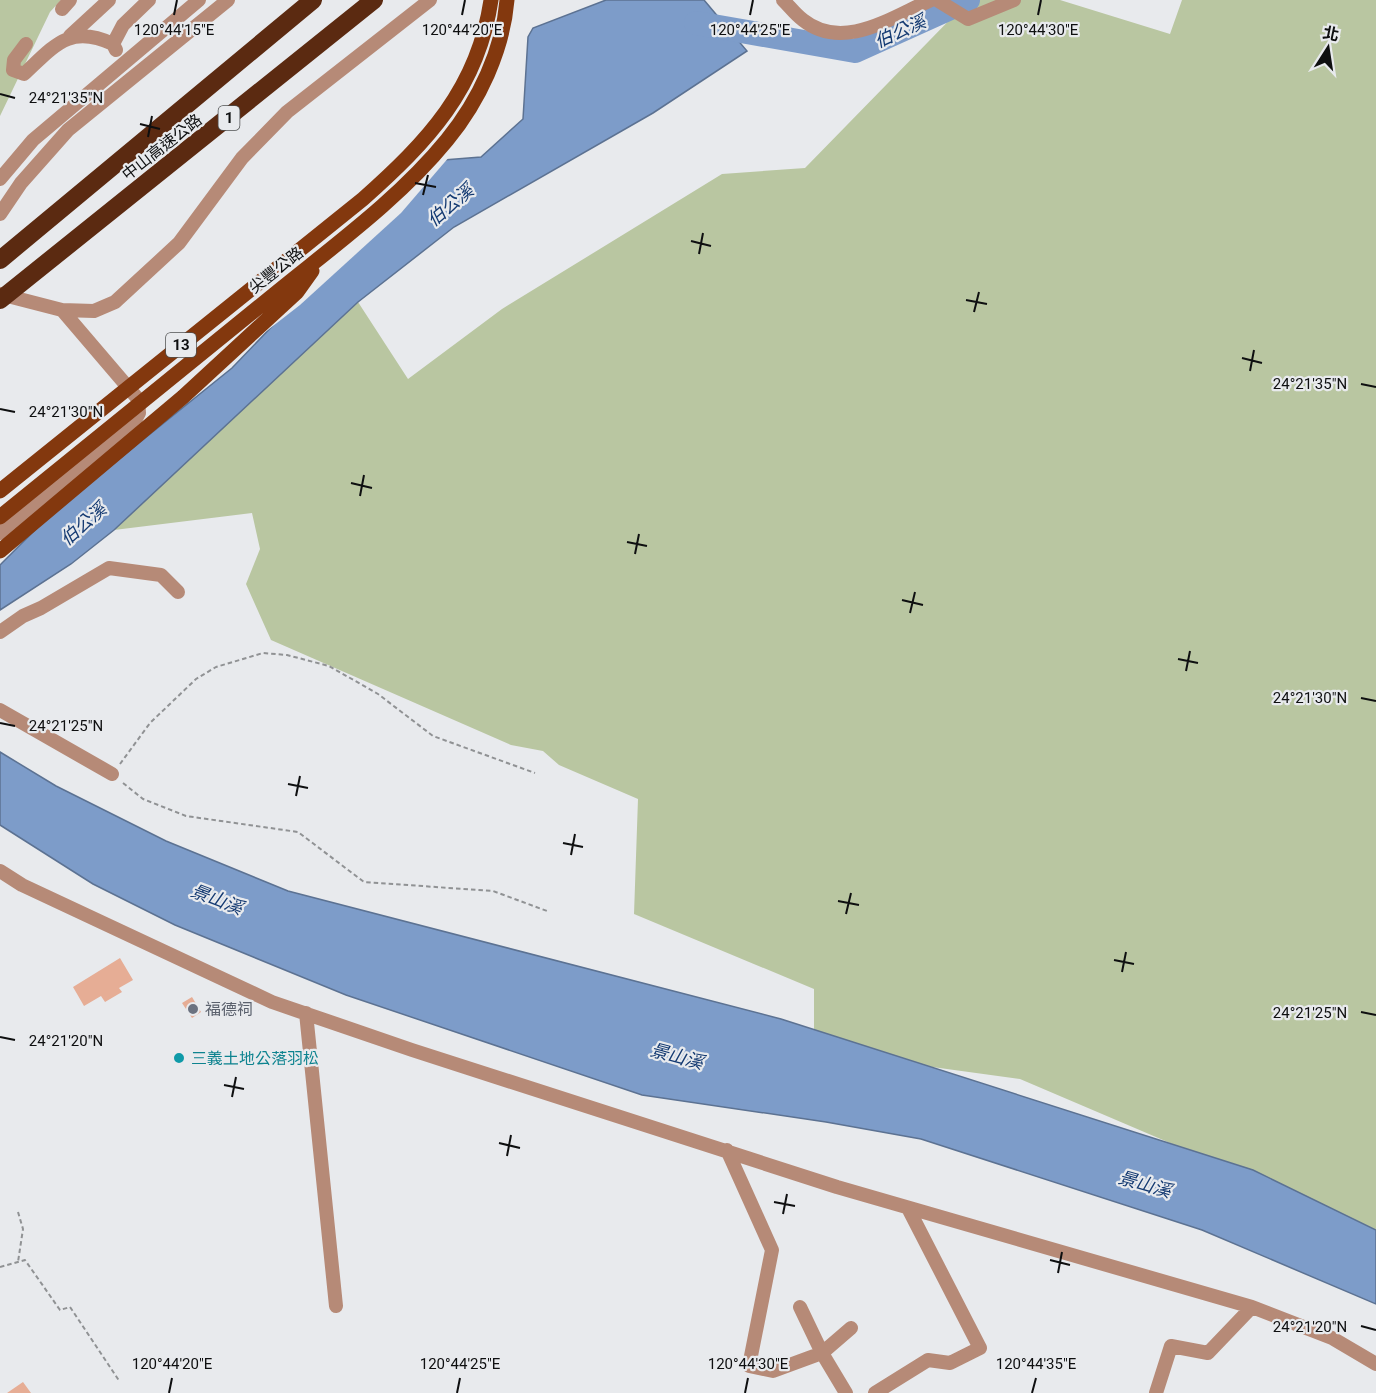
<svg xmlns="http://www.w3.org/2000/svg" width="1376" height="1393" viewBox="0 0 1376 1393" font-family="Roboto,'Noto Sans TC',sans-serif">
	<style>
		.green { fill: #b9c6a1 }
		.water { fill: #7d9cc9; stroke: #5c7292; stroke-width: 1.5 }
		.pier { fill: #e8eaed }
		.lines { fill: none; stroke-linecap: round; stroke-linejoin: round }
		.river { stroke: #7d9cc9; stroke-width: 24 }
		.building { fill: #e6ad95 }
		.path { stroke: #909294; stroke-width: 2; stroke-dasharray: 4.5 3; stroke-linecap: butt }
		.minor { stroke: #b68a77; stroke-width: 14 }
		.major { stroke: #83380e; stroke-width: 15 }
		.highway { stroke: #5b2a11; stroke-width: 18 }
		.ticks { fill: none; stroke: #0e0f10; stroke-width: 2 }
		.worship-dot { fill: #6b7280; stroke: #e8eaed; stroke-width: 2 }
		.culture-dot { fill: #0f9aa8; stroke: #e8eaed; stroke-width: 2 }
		.labels { text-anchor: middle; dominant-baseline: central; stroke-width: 4.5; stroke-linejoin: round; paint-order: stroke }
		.shield { fill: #e8eaed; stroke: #4f5152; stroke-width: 1.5 }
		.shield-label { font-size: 15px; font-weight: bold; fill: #0e0f10 }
		.street-label { font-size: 16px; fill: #0e0f10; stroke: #e8eaed }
		.worship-label { font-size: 16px; fill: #5b616d; stroke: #e8eaed; text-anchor: start }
		.culture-label { font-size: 16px; fill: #0d838f; stroke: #e8eaed; text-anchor: start }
		.water-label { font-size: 18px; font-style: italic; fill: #143a72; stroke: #e8eaed }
		.ticks-label { font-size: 15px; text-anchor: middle; fill: #0e0f10; stroke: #e8eaed; stroke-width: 4.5; stroke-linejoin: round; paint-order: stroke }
	</style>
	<rect width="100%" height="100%" fill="#e8eaed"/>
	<path class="green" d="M0,0h61l-11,12 -50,104z
		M969,0h91l110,34 12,-34h194v1231l-356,-152 -197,-27 -9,-22v-41l-180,-75 4,-115 -79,-34 -16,-14 -32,-6 -240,-105 -25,-56 14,-35 -8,-36 -138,17 244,-228 50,77 94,-70 220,-135 83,-6z"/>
	<path class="water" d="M606,0h98l43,51 -94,62 -199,114 -96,75 -244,228 -43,34 -71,46v-45l52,-52 180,-145 199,-207 50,-4 42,-38 5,-82 5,-9z
		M0,752l56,34 110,55 122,50 493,128 472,151 123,60v74l-174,-74 -281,-91 -95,-17 -184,-27 -296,-100 -171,-70 -82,-41 -93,-59z"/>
	<path class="pier" d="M450,156l-49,57 -101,92 -45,35 23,-57 92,-91 59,-34z"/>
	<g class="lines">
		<path class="river" d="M696,23l159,28 113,-51"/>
	</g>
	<path class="building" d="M120,958l13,22 -14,8 3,4 -17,10 -4,-6 -17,10 -11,-19z
		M192,997l9,15 -9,6 -10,-15z
		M23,1382l8,11h-24z"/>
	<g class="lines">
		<path class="path" d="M120,764l30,-41 46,-44 20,-12 47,-14 24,2 42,11 49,28 55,42 102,37
			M123,783l20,16 43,17 112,16 66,50 129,9 54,20
			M18,1212l5,17 -5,33
			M0,1267l25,-7 35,50 10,-3 50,75"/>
		<path class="minor" d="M783,0c7,7 13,15 20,20 40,32 89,-3 128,-20
			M937,0l31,19 46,-19
			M62,9l8,-9
			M70,36l39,-36
			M26,44l-12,16 -1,10 11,4c31,-29 46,-50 89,-30
			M116,50l-3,-6 10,-19 26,-25
			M0,179l33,-39 166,-140
			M0,214l21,-31 47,-53 160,-130
			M0,294l62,16 32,1 21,-9 64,-59 63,-85 45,-46 143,-112
			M0,533l132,-107 7,-13 -1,-14 -76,-89
			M0,632l23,-16 18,-8 68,-40 52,7 17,17
			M0,710l112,64
			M0,871l22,14 250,117 140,48 425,137 415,120 80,31 44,26
			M306,1013l30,293
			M727,1150l45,100 -23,116 24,5 49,-18 29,-25
			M800,1307l22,46 24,40
			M875,1393l53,-33 22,3 30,-15 -72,-140
			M1156,1393l15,-47 37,7 44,-46"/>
		<path class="major" d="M0,491l363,-292c64,-57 115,-110 128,-199
			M0,517c90,-73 181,-147 271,-220 61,-50 127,-97 176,-157 32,-39 56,-90 60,-140
			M0,551l183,-154 114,-105 15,-21"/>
		<path class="highway" d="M0,260l313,-260
			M0,300l374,-300"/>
	</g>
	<path class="ticks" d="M174,15l3,-15M462,15l3,-15M750,15l3,-15M1038,15l3,-15M0,94l15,4M140,124l20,5M148,137l4,-21M415,183l21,4M423,195l5,-20M691,241l20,5M699,254l4,-21M966,300l21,4M974,312l5,-20M1242,358l20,5M1250,371l4,-21M1361,384l15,3M0,409l15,3M351,483l21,5M360,496l4,-21M627,542l20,4M635,554l4,-20M902,600l21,5M910,613l5,-21M1178,659l20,4M1186,671l4,-20M1361,698l15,3M0,723l15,3M288,784l20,4M296,796l4,-20M563,843l20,4M571,855l4,-21M838,901l21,4M846,914l5,-21M1114,960l20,4M1122,972l4,-20M1361,1012l15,3M0,1037l15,3M224,1085l20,4M232,1097l4,-20M499,1143l21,5M507,1156l4,-21M774,1202l21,4M783,1214l4,-20M1050,1260l20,5M1058,1273l4,-21M1361,1326l15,4M169,1393l3,-15M457,1393l3,-15M745,1393l3,-15M1032,1393l4,-15"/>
	<circle class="worship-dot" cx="193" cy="1009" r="6"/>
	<circle class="culture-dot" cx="179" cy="1058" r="6"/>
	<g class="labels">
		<g class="shield">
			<rect x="218.5" y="106" width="21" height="24" rx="4.5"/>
			<rect x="166" y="333" width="30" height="24" rx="4.5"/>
		</g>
		<g class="shield-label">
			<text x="229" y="118">1</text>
			<text x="181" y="345">13</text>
		</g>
		<g class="street-label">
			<text transform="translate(162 147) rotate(-38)">中山高速公路</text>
			<text transform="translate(276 270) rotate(-38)">尖豐公路</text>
		</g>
		<g class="worship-label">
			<text x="205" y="1009">福德祠</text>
		</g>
		<g class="culture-label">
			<text x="191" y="1058">三義土地公落羽松</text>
		</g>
		<g class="water-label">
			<text transform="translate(900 31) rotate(-24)">伯公溪</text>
			<text transform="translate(450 205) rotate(-40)">伯公溪</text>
			<text transform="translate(83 524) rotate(-41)">伯公溪</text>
			<text transform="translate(217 899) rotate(21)">景山溪</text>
			<text transform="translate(677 1056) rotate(15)">景山溪</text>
			<text transform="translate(1145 1184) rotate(16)">景山溪</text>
		</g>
	</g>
	<g class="ticks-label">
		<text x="174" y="35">120°44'15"E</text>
		<text x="462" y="35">120°44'20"E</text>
		<text x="750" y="35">120°44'25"E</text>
		<text x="1038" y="35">120°44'30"E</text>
		<text x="66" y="103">24°21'35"N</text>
		<text x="1310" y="389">24°21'35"N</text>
		<text x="66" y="417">24°21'30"N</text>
		<text x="1310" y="703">24°21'30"N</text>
		<text x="66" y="731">24°21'25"N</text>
		<text x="1310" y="1018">24°21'25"N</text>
		<text x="66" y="1046">24°21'20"N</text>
		<text x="1310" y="1332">24°21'20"N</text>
		<text x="172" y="1369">120°44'20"E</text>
		<text x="460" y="1369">120°44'25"E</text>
		<text x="748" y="1369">120°44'30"E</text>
		<text x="1036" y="1369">120°44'35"E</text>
	</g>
	<g transform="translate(1328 48) rotate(12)" stroke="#e8eaed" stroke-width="4.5" paint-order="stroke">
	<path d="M0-4.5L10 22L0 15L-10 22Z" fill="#0e0f10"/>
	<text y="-9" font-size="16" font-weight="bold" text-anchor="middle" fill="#0e0f10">北</text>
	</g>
</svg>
